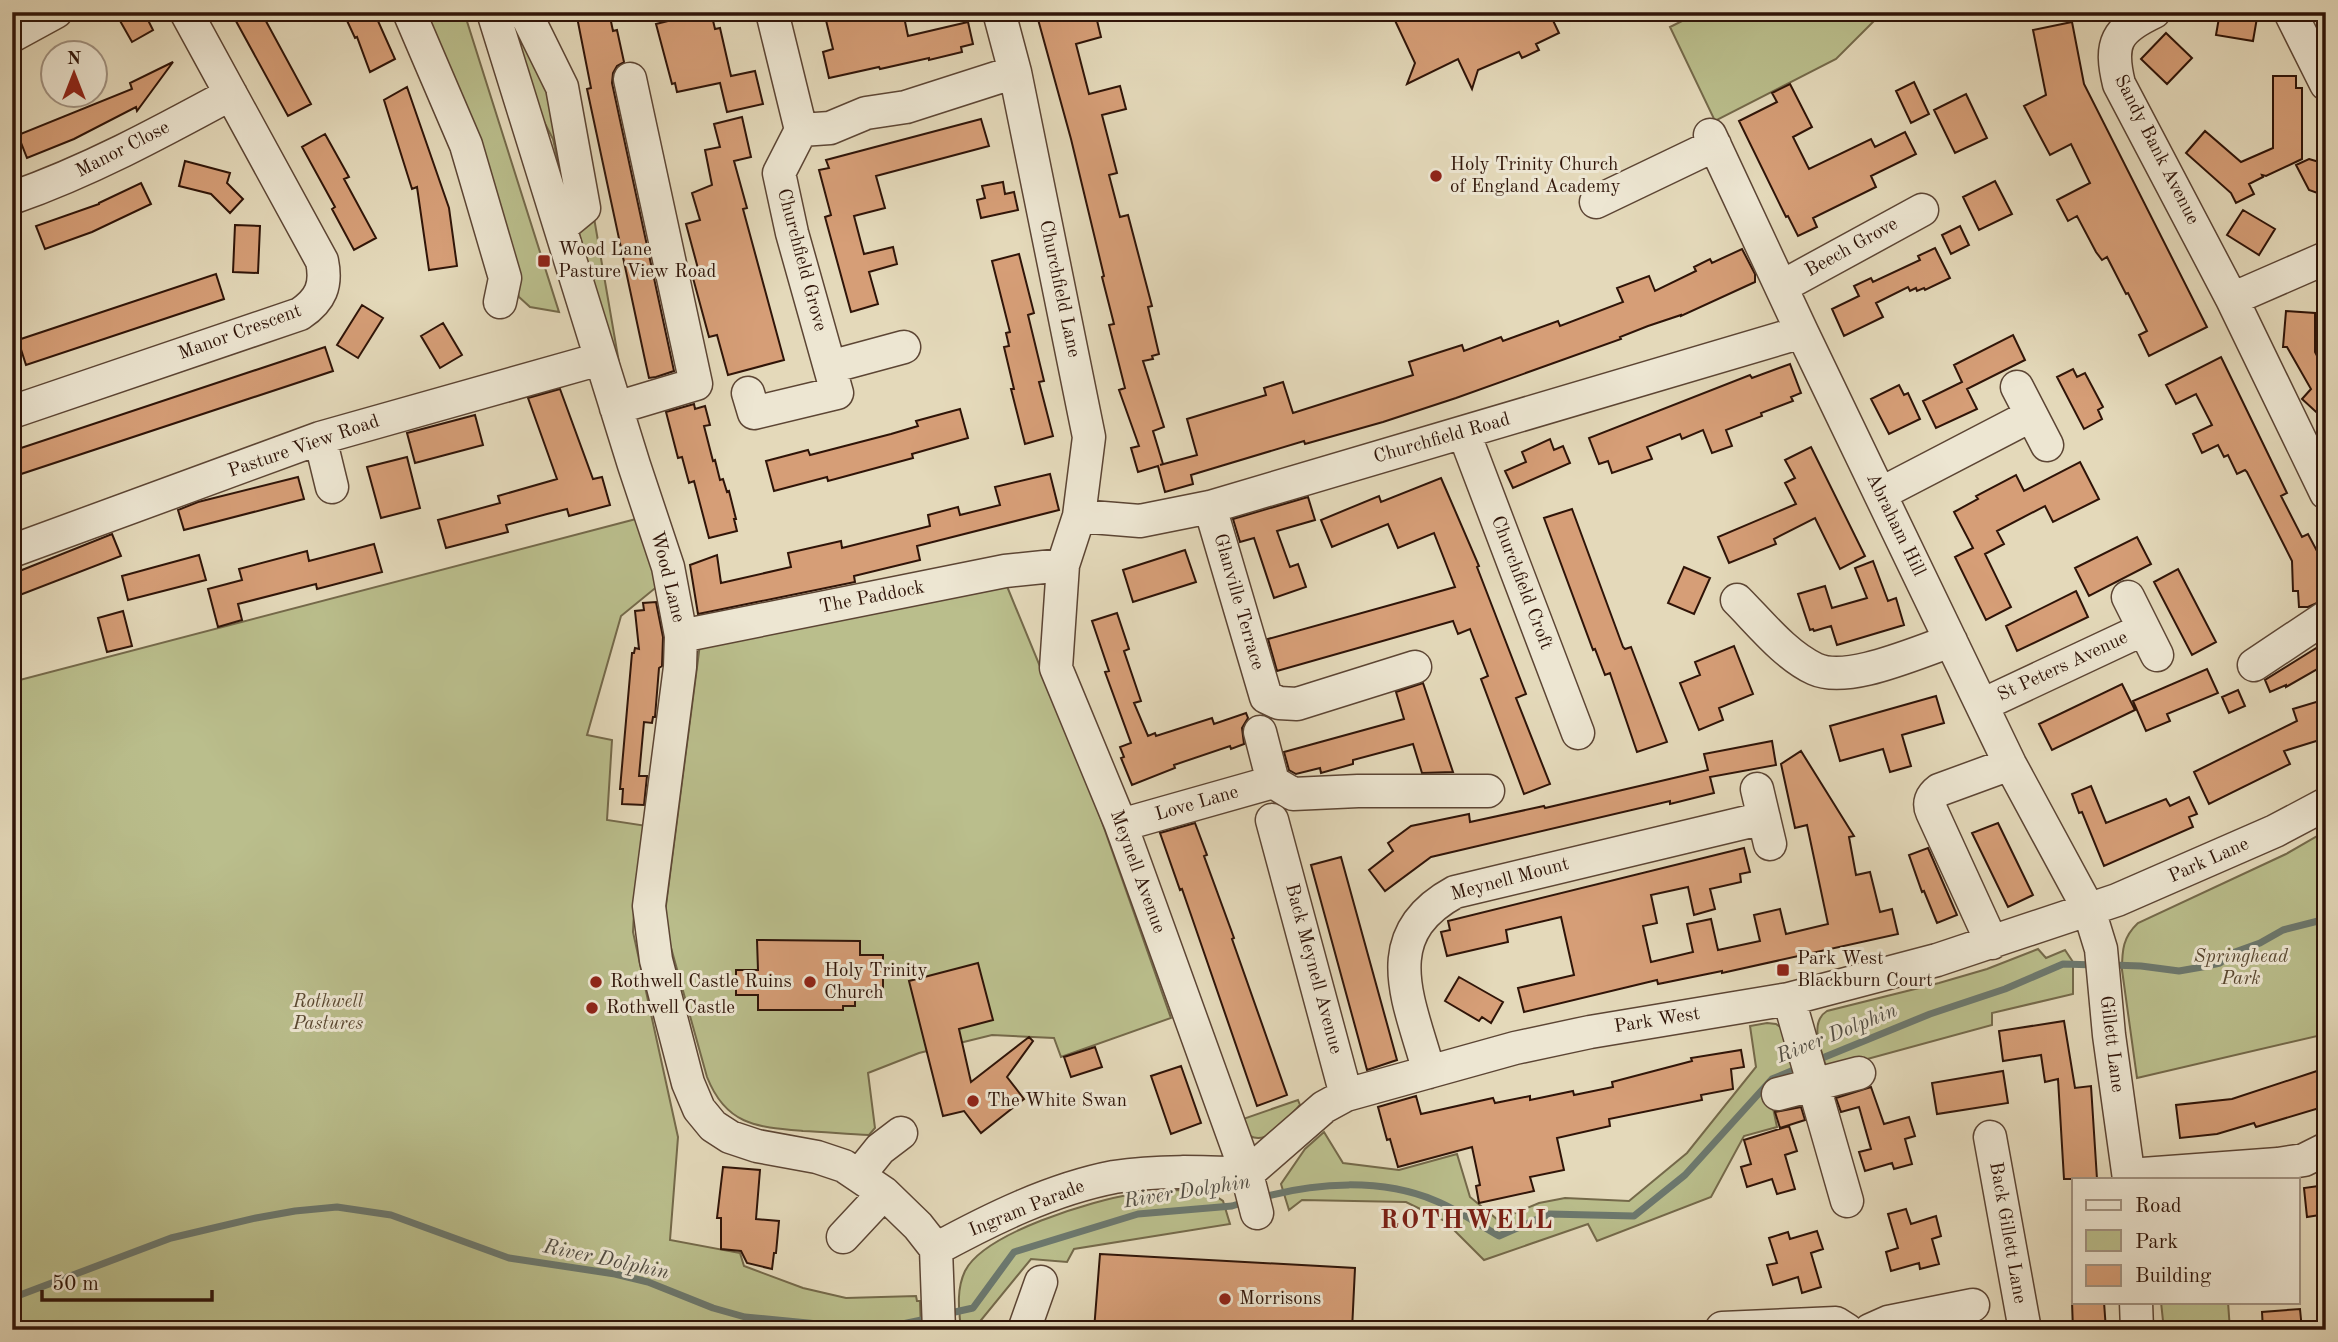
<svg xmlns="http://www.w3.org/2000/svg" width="2338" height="1342" viewBox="0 0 2338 1342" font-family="'Old Standard TT',serif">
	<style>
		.green { fill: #babe8c; stroke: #74694a; stroke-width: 2 }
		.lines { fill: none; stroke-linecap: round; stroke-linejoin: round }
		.stream { stroke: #6c786e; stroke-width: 7 }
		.building { fill: #d69e77; stroke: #2f1408; stroke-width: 2 }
		.minor-casing { stroke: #5c4534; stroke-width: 35 }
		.minor { stroke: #ede6d2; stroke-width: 32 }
		.poi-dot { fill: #8f2418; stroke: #ede6d2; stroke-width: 2.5 }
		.labels { text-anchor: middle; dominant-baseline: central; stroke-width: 6; stroke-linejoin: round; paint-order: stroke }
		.street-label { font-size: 19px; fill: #2f1408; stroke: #ede6d2 }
		.poi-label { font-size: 19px; fill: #2f1408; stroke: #ede6d2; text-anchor: start }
		.park-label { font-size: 19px; font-style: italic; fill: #594730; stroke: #ede6d2 }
		.water-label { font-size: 21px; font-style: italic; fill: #534e44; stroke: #ede6d2 }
		.district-label { font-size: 26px; font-weight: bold; letter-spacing: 2px; fill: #7a1f14; stroke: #ede6d2 }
	</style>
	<rect width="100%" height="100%" fill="#e4d9ba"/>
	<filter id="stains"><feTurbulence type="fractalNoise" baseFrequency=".00286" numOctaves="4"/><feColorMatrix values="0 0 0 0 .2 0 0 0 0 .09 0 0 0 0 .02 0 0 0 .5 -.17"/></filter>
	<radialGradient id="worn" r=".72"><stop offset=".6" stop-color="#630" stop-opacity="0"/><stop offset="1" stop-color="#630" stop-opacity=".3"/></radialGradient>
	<path class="green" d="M421,12h43l95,300 -29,-5 -11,-10 -45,-156z
		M1700,12h183l-47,47 -121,62 -45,-94z
		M509,16l39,71 20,121 -15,-69 -13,-25z
		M593,212l29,168 -45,-153z
		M636,519l23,66 -38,31 -34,119 25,5 -5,80 40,6 -12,65 -2,41 45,205 -8,103 70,13 4,13 59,22 43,10 70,-2 1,5h3l1,29h-909v-648z
		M1004,579l86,209 81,230 -110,39 -7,-19 -62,-3 -73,18 -51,20 7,55 -6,7c-22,-1 -44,-3 -66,-4 -47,-4 -77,-6 -96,-54l-39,-140 -3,-24 35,-269z
		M2326,831v203l-189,44 -15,-108c0,-20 1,-33 16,-47l148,-69z
		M2038,949l8,9 19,-8 8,12v32l-81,19v12l-165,45c-5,-18 -19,-47 0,-59l112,-28 48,-14z
		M1767,1023l9,1 7,5 18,49 -32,11 8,38 -33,9 -33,61 -114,44 -9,-17 -104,36 -39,-39 -39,-19 -104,-2 -13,10 -8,-26 24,-35 19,-17 19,31 56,7 58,-16 13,43 28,23 41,-17 26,-5 64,3 58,-48 69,-86 -6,-41z
		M1298,1100l2,5c-12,12 -31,41 -50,31l-7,-17z
		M1177,1190l34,3 12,8 7,23 -156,25 -7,13 -36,-3 -58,71h-12c-2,-20 -5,-40 4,-59 19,-38 128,-71 169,-77 14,-2 29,-2 43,-4z
		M2161,1302h67l2,28h-66z"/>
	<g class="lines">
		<path class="stream" d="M2112,965l29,1 38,5 23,-4 18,-4 15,-11 25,-9 23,-13 43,-11
			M1815,1061l115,-47 75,-25 58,-25 33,1
			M1260,1198c56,-16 122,-20 176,3 22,9 42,23 63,35l50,-22 85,2 51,-41 87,-96 29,-12
			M12,1298l159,-60 85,-20 39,-7 42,-4 54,8 118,43 106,16 33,8 65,26 32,9 73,7 75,2 38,-8
			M946,1314l27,-6 41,-56 124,-38 94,-8 13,-4"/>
	</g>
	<path class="building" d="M115,12h29l9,18 -21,12z
		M231,12h30l50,92 -23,12z
		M343,12h31l21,47 -25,13 -13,-35 -2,1z
		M576,12h33l4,19 4,-1 7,32 -7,4 -4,7 -1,10 62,288 -18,6 -7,1 -4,-18 -58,-271 4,-1z
		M683,12h28l4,17 5,-1 11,48 24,-5 8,33 -36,8 -7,-29 -43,9 -2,-9 -3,1 -16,-60 28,-7z
		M824,12h79l5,24 60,-14 5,22 -12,3 1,5 -33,8v-2l-49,11 -1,-2 -50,11 -6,-26 10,-3z
		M1036,12h59l6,25 -25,7 13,50 31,-8 6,23 -24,6 15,58 -8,2 11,42 8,-2 24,91 -4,1 11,47 -7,2 1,3 -10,2 21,66 -11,4 10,33 -3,1 37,-10 -10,-36 79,-24 -2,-7 19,-6 10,31 120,-38 -4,-13 53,-17 2,6 37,-14 2,4 55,-20 2,5 63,-24 -6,-14 32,-12 6,15 41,-20 -2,-4 16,-8 2,4 30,-14 13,25v8l-74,34v-1l-33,11 -28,11 1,2 -165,59 -73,24 -78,22 -1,-3 -113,34 2,9 -28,8 -7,-26 -20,6 -7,-24 8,-2 -20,-56 6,-2 -16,-63 5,-1 -12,-47 2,-1 -33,-137z
		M1391,12h158l10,21 -23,11 3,6 -17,8 -3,-6 -41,18 -6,19 -14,-30 -51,25 8,-21z
		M2220,12h38l-5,29 -37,-6z
		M2072,22l12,62 123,243 -58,29 -10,-21 8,-4 -19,-38 -2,1 -19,-37 -5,3 -6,-8 -19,-36 -9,5 -11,-21 33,-17 -19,-39 -21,11 -26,-49 22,-11 -13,-65z
		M2166,33l26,25 -25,26 -26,-25z
		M173,62l-36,49 -1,-4 -62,32 -47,19 -9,-23 114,-46 -2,-6z
		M2273,76h23v12h6v71l-36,17 -4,-1 1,2 -14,7 5,10 -18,9 -5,-10 -45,-40 19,-22 36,31 32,-14z
		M1914,82l15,32 -18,9 -15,-32z
		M1790,84l22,43 -19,10 16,32 62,-30 4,8 30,-15 11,22 -45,22 5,11 -63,31 4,9 -19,9 -10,-20 -2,1 -47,-96 38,-19 -5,-9z
		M407,87l42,121 8,58 -28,4 -12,-83 -5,2 -28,-89z
		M1966,94l21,44 -32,15 -21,-43z
		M742,117l9,40 -17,4 13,47 -4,1 41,151 -56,15 -11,-40 -8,2 -16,-59 7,-2 -14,-52 14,-4 -8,-27 20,-8 -7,-35 15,-3 -6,-23z
		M981,119l8,27 -113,30 9,32 -31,8 10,38 29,-7 4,17 -28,8 9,32 -27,8 -26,-95 6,-2 -12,-45 10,-2 -3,-8z
		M325,134l24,43 -5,2 32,59 -22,12 -22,-41 3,-2 -33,-60z
		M2309,159l17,5v32l-17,-6 -13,-25z
		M185,161l45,12 -3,10 16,16 -13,14 -19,-19 -32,-8z
		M1995,181l17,33 -33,16 -16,-33z
		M1003,182l2,12 9,-2 4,18 -37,8 -4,-18 8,-2 -3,-12z
		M141,183l10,21 -59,28 -47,17 -9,-23 63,-22v-1z
		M2243,210l32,19 -16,26 -32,-20z
		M235,225l25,1 -2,47 -25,-1z
		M1960,226l9,19 -18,9 -9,-19z
		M1935,248l15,30 -25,12 -1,-2 -7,3 -1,-3 -6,3 -2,-4 -32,16 7,14 -39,19 -12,-27 27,-13 -5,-10 17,-8 2,4 47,-22 -2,-4z
		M1019,254l15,59 -6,2 16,66 -5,1 14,54 -28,8 -14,-55h3l-10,-42 5,-1 -3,-13 4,-1 -18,-71z
		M216,274l8,25 -198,66 -8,-25z
		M362,305l21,13 -25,40 -21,-13z
		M2286,311l29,2v39l11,21v48l-24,-22 9,-10 -24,-42h-4z
		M443,323l19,32 -22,13 -19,-32z
		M2013,335l12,25 -58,29 10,20 -41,19 -13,-27 39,-19 -8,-17z
		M325,347l8,24 -321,106v-26z
		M2221,357l66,136 -6,3 21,41 6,-3 18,34v31l-18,8h-9l-1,-16h-5l-1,-30 -45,-89 -2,-2 -8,4 -9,-19 -4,2 -6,-12 -16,8 -9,-19 19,-9 -16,-31 -20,10 -10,-19z
		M1790,364l11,29 -10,4 2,4 -32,12 1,3 -36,14 6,16 -20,7 -9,-23 -21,9 -2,-5 -33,13 5,12 -40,14 -4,-12 -9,3 -10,-26 161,-63 2,3z
		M2073,369l4,8 8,-4 18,34 -5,3 4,9 -18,10 -27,-52z
		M1899,385l5,10 4,-2 12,26 -31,15 -18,-35z
		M560,389l33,90 9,-2 8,28 -41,11 -2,-7 -20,5 -41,11 2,7 -62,16 -8,-28 62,-17 -2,-7 59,-17 -29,-81z
		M694,404l1,5 10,-3 5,19 -6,1 9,35 2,-1 5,20 3,-1 4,13 2,-1 7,28h-2l3,12 -28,7 -15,-57 -5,2 -7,-26 -4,1 -12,-46z
		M960,409l8,29 -56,16 1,4 -85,23 -1,-4 -53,14 -8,-30 42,-11 2,5 81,-21 27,-8 -2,-5z
		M475,415l8,30 -68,18 -8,-30z
		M1550,439l4,11 9,-4 7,17 -57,25 -8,-17 21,-9 -4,-10z
		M1811,447l54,109 -25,13 -25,-51 -41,21 2,5 -47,19 -11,-26 78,-33 -11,-21 10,-5 -10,-18z
		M407,457l13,51 -39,10 -14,-51z
		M2080,462l19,37 -46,23 -8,-16 -48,25 7,13 -19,10 26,53 -25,13 -31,-63 18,-9 -19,-36 24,-13 -2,-3 40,-21 8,16z
		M1050,474l9,36 -142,36 3,14 -66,16 1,6 -157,32 -8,-49 27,-10 4,28 70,-16 -3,-14 53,-12 1,7 88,-22 -2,-11 30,-8 2,8 40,-10 -5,-18z
		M298,477l6,22 -120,31 -6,-20 20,-8z
		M1441,478l38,88 -2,1 49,127 -10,4 34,86 -26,10 -43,-115 7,-3 -18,-47 -12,5 -5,-13 -176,50 -9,-32 187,-52 -21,-54 -36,15 -10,-24 -56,23 -11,-27 58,-24 2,6z
		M1308,497l7,23 -38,11 13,36 8,-3 8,23 -32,11 -20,-60 -14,4 -7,-23z
		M1572,509l51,138 2,2 6,-2 36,95 -30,10 -27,-79 -5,2 -10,-26 -2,1 -49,-132z
		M112,534l9,22 -109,42v-24z
		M2137,537l14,27 -62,32 -14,-28z
		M374,544l8,28 -65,17 -1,-5 -78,20 4,16 -24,7 -10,-38 34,-9 -3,-11 68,-18 2,10z
		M1185,550l11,32 -63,20 -10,-32z
		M199,555l7,25 -78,20 -6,-24z
		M1873,561l15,40 8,-3 8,27 -67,20 -6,-19 -17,5 -1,-2 -3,1 -12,-36 27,-8 7,22 35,-10 -12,-30z
		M1684,567l26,11 -16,36 -26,-11z
		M2178,569l38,73 -24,13 -38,-73z
		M2076,591l12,26 -71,34 -11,-25z
		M656,602l7,35 -1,29 -3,2 -4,49h-2l-1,6 -8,-1 -5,54h8l-3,29 -22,-1 1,-15h-3l12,-136h2l1,-5 4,1 -4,-38 9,-1 -1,-7z
		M123,611l9,35 -25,6 -9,-34z
		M1117,613l12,36 -5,2 17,50 -7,2 14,33 7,-3 1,3 56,-18 2,6 32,-11 2,5 -6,10 2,16 -13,5 -1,-3 -56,19 1,3 -43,17 -11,-27 3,-1 -4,-10 11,-4 -26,-71 4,-1 -17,-50z
		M1734,646l19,48 -34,14 4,12 -24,10 -19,-47 20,-8 -5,-13z
		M2318,647l8,17 -40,23v-2l-16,7 -5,-12z
		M2207,669l11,24 -51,21 3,7 -24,10 -13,-30z
		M1423,683l30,89 -31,1 -9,-29 -60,16v4l-32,9 -1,-5 -24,6 -7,-4 -5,-18 120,-33 -8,-27z
		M2122,684l13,26 -83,40 -13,-26z
		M2238,690l7,16 -16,7 -7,-16z
		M1936,696l8,27 -42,12 9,31 -21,6 -7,-23 -43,12 -10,-35z
		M2326,699v39l-42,13 6,13 -81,40 -15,-32 103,-51 -4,-12z
		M1772,741l4,24 -66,12 4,16 -44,11v-3l-239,56 -46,34 -16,-21 24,-19 -5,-8 23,-17 58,-12 1,8 74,-16 1,2 163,-38 -4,-16z
		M1801,751l53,85 -5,1 7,38 14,-3 10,40 12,-3 6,25 -176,39v-2l-64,13 -1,-4 -133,32 -6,-24 56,-13 -13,-58 -55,13 2,12 -61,14 -6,-24 9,-2 -2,-9 296,-73 6,24 -10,2 1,8 -31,7 5,20 -21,6 -6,-28 -37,8 6,28 -14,3 8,36 42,-10 -6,-28 24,-5 7,31 42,-9 -6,-26 26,-6 6,25 42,-10 -21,-99 -12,3 -14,-64z
		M2091,786l15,37 60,-24 4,7 19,-9 8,17 -8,3 4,10 -89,39 -22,-54 -3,1 -7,-19z
		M1195,823l12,32 -3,1 30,82 -2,1 55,156 -30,11 -67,-194 -8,-23 -2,1 -20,-57z
		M1998,823l35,72 -25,12 -36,-74z
		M1928,848l29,67 -20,8 -13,-32 -2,1 -13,-37z
		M1341,857l56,203 -30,10 -56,-205z
		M757,940l103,1v14h23v39h-28v12h-12v4h-85v-15h-22v-25h22z
		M978,963l15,57 -34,9 12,53 58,-45 4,4 -26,36 17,22 -43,34 -17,-22 -21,5 -34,-135z
		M1459,977l44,25 -12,21 -9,-6 -3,4 -34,-20z
		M2064,1021l11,67 16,-2 6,93h-33l-6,-100 -13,3 -4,-27 -38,6 -4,-30z
		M1095,1047l7,20 -31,10 -7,-20z
		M1741,1050l3,17 -13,2 2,20 -32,6 1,5 -93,19 1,7 -53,12 7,32 -34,7 4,14 -55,12 -3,-17 4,-1 -8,-38 -74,20 -8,-28 -3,1 -9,-33 38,-11 5,18 72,-16 2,5 35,-7v4l43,-9 1,4 39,-8 -1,-5 80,-21 -1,-3z
		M1181,1066l20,57 -30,11 -20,-58z
		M2326,1068v38l-70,21 -2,-4 -37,11 -37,4 -4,-33 56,-6z
		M2003,1071l5,32 -71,11 -5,-31z
		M1871,1087l13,37 25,-7 6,19 -10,3 7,25 -18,5 -2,-6 -27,8 -6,-19 12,-3 -12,-42 -18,5 -5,-14z
		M1801,1107l4,13 -25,8 -5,-16z
		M1789,1126l8,25 -12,4 10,34 -18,5 -5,-15 -25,8 -6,-20 10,-3 -7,-24z
		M723,1167l37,3 -4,49 23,2 -3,32h-2l-2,16 -25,-6 -6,-12 -20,-2v-31h-4z
		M2326,1185v29l-19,3 -3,-29z
		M1906,1209l5,15 25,-8 5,20 -9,3 7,25 -19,5 -1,-6 -28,8 -5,-19 12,-4 -10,-34z
		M1817,1231l6,18 -12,4 10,34 -19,6 -4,-16 -25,8 -6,-20 10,-2 -8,-25 19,-6 2,7z
		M1100,1254l255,14 -3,62h-258z
		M2072,1302h32l2,28h-33z
		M2300,1309l2,21h-39l-1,-18z"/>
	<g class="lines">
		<g class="minor-casing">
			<path id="minor" d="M409,12l57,133 39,133 -5,24
				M493,12l141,453 34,102 13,69 -1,31 -31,239 7,54 32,123 11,26 14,17 17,11 27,9 60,11 27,9 40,27 34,33 18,23 3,81
				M525,12l37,75 22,121 -23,19
				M772,12l29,118
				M999,12l16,60 74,365 -10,79 -16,49 -7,103 65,157 126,349 10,39
				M2154,12c-38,18 -45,31 -35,72l113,215 94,194
				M2290,12l36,72
				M12,36l44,-24
				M1710,135l92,197 208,432 79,146 12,39 8,86 20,144
				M12,198c77,-27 147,-65 219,-104
				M1596,202l119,-57
				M1781,287l141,-77
				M2232,299l94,-41
				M830,367l74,-20
				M2017,387l30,58
				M748,393l6,20 83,-20 -45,-160 -13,-60 22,-43 29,-2 36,-15 40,-6 109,-35
				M616,408l80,-24 -66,-305
				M12,412l288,-98c21,-14 27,-29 22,-53l-136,-249
				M1464,433l114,300
				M320,438l12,49
				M1880,494l150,-78
				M1210,507l56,190 13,6 18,1 118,-37
				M1079,516l61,5 70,-14 592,-175
				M12,551l308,-113 280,-79
				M2128,597l29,58
				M1737,600c23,23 48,55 78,69 33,15 102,-17 136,-28
				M681,636l324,-65 58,-6
				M2254,665l72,-48
				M1982,705l162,-76
				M1260,732l13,50
				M1757,789l13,55
				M1272,820l74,275
				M1121,825l152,-43 20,12 65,-3h130
				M1992,943l-60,-131c-4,-9 -1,-16 7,-22l71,-26
				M1789,999l58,202
				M1429,1072c-19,-70 -55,-136 26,-180l309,-74
				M1778,1094l81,-21
				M1990,1137l35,193
				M1247,1174l77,-67 22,-12 169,-47 75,-16 199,-33 148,-39 180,-60 158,-69 51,-27
				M859,1175l21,-26 21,-16
				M2129,1175l149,-11 26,-4 22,-11
				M843,1237l41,-44
				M936,1249c55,-30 116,-60 178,-72 43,-7 89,-5 133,-3
				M2136,1302l1,28
				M1722,1328l114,-5 11,7
				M1024,1330l17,-48
				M1870,1330l18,-8 85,-17"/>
		</g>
		<use href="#minor" class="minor"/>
	</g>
	<g class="poi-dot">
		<circle cx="1436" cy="176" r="7"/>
		<rect x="537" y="254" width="14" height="14" rx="3.5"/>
		<rect x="1776" y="963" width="14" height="14" rx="3.5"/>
		<circle cx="596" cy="982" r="7"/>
		<circle cx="810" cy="982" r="7"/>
		<circle cx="592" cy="1008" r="7"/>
		<circle cx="973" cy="1101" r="7"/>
		<circle cx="1225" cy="1299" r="7"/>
	</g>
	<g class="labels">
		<g class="street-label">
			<text transform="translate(123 150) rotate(-27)">Manor Close</text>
			<text transform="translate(2156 150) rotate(63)">Sandy Bank Avenue</text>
			<text transform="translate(1852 248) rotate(-29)">Beech Grove</text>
			<text transform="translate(801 260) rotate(75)">Churchfield Grove</text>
			<text transform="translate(1059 289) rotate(78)">Churchfield Lane</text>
			<text transform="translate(240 333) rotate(-20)">Manor Crescent</text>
			<text transform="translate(1442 439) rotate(-16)">Churchfield Road</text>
			<text transform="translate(304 447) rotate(-19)">Pasture View Road</text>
			<text transform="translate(1895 525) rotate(64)">Abraham Hill</text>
			<text transform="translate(667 577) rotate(76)">Wood Lane</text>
			<text transform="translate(1521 583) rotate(69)">Churchfield Croft</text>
			<text transform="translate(872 598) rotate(-11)">The Paddock</text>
			<text transform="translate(1238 602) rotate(74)">Glanville Terrace</text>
			<text transform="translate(2063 667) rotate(-25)">St Peters Avenue</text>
			<text transform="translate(1197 804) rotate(-16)">Love Lane</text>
			<text transform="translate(2209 861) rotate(-24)">Park Lane</text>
			<text transform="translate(1137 872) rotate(70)">Meynell Avenue</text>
			<text transform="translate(1510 880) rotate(-15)">Meynell Mount</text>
			<text transform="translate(1313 969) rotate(75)">Back Meynell Avenue</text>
			<text transform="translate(1657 1021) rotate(-9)">Park West</text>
			<text transform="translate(2111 1044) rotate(83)">Gillett Lane</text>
			<text transform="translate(1027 1209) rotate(-22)">Ingram Parade</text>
			<text transform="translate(2007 1233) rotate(80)">Back Gillett Lane</text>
		</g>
		<g class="poi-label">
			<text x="1450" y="165">Holy Trinity Church<tspan x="1450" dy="22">of England Academy</tspan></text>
			<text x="558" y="250">Wood Lane<tspan x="558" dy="22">Pasture View Road</tspan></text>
			<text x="1797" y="959">Park West<tspan x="1797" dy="22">Blackburn Court</tspan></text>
			<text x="824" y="971">Holy Trinity<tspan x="824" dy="22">Church</tspan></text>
			<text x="610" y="982">Rothwell Castle Ruins</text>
			<text x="606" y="1008">Rothwell Castle</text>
			<text x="987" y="1101">The White Swan</text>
			<text x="1239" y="1299">Morrisons</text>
		</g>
		<g class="park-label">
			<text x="2241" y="957">Springhead<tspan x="2241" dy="22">Park</tspan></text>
			<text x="328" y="1002">Rothwell<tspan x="328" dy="22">Pastures</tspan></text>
		</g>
		<g class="water-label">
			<text transform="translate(1837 1034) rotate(-22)">River Dolphin</text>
			<text transform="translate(1187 1192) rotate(-9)">River Dolphin</text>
			<text transform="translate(606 1260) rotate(12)">River Dolphin</text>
		</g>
		<g class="district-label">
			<text x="1467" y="1221">ROTHWELL</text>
		</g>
	</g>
	<rect width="2338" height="1342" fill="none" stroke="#e4d9ba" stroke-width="42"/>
	<rect x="14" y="14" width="2310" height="1314" fill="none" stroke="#2f1408" stroke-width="3.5"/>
	<rect x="21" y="21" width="2296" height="1300" fill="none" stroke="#2f1408" stroke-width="2"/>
	<rect x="2072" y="1178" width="228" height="126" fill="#ede6d2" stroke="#a19281" stroke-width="2"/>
	<rect x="2086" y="1200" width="35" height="10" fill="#ede6d2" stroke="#a19281" stroke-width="2"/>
	<text x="2135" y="1212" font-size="21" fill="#2f1408">Road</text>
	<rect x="2086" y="1230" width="35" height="21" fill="#babe8c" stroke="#a19281" stroke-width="2"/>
	<text x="2135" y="1248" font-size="21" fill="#2f1408">Park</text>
	<rect x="2086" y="1265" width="35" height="21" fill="#d69e77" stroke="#a19281" stroke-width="2"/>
	<text x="2135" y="1282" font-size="21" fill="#2f1408">Building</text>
	<g transform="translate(74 74)"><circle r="33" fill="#ede6d2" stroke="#a19281" stroke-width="2"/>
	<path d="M0-5L12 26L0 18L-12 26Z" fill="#8f2418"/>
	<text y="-10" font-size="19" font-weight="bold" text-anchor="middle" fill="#2f1408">N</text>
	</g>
	<path d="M42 1290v10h170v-10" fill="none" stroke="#2f1408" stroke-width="3.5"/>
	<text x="52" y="1290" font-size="21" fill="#2f1408" stroke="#ede6d2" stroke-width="5" paint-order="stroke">50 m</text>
	<rect width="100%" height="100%" filter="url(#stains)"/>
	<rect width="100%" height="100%" fill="url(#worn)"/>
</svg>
